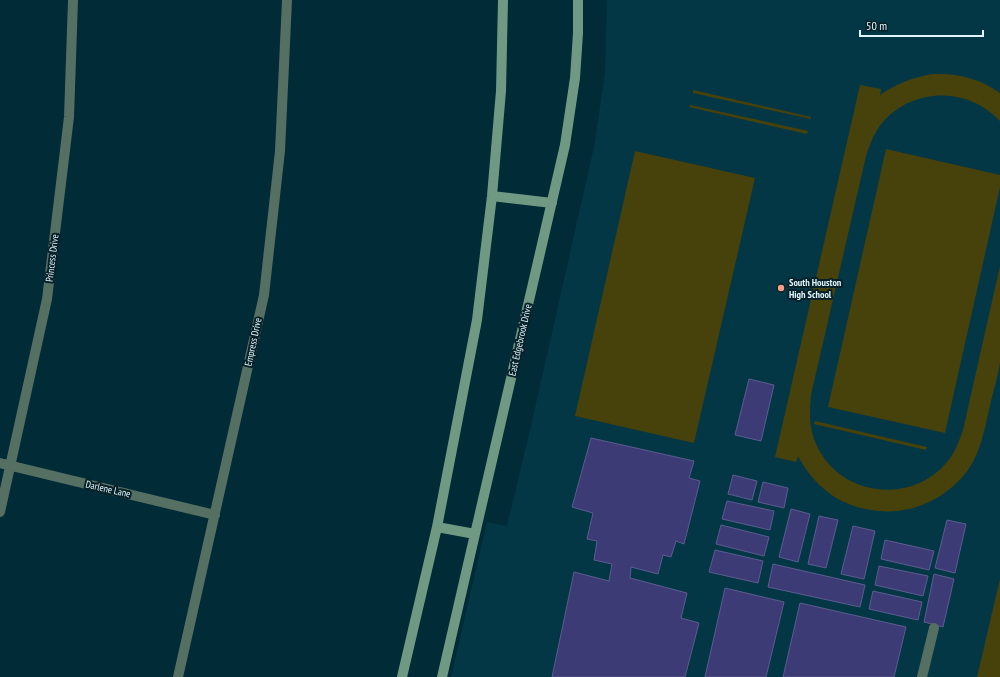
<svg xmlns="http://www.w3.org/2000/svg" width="1000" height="677" viewBox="0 0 1000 677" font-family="'PT Sans Narrow',sans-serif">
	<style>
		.built { fill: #043745 }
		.green { fill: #47410b }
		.building { fill: #3d3b75; stroke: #5b5c8f }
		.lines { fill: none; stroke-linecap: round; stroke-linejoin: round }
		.lane { stroke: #556f62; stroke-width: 10 }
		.street { stroke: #556f62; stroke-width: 10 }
		.secondary { stroke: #6f9983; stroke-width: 10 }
		.poi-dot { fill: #f2a080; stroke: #082027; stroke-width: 1.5 }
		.labels { text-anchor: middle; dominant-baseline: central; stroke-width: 4; stroke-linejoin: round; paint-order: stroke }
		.street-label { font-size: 10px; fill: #e0f5fd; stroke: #082027 }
		.poi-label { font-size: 10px; font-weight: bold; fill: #e0f5fd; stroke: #082027; text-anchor: start }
	</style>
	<rect width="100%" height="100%" fill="#012b37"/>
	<path class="built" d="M607,0h393v677h-549l36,-155 20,4 23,-96 64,-283 11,-73z"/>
	<path class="green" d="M933,74c25,-1 46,4 67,19v28c-6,-6 -12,-11 -19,-15 -32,-19 -75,-12 -99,17 -8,10 -12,21 -16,33l-55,239c-1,13 -2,25 1,37 15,61 95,78 135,30 8,-9 12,-21 16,-32l37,-164c0,22 0,44 0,66 0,10 0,21 0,31 -2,13 -6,25 -9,38 -5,21 -8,42 -18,61 -18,32 -57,53 -94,49 -37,-3 -64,-23 -81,-55l-2,6 -21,-5 85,-372 21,4 -1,6c18,-12 31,-17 53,-21z
		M693,90l118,27v2l-118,-26z
		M690,105l118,26 -1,3 -118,-27z
		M886,149l114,26v12l-55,246 -117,-26z
		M635,151l120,27 -61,265 -119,-27z
		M815,421l112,26 -1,3 -112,-26z
		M1000,579v98h-23z"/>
	<path class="building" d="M749,379l25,6 -13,56 -26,-6z
		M591,438l103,23 -5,17 11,3 -16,63 -8,-3 -5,16 -8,-2 -5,19 -27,-7 -1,11 57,15 -6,25 18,5 -14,54h-133l22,-105 35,9 3,-17 -18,-4 3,-19 -10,-2 6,-26 -21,-6z
		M733,475l24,6 -5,19 -24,-6z
		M763,482l25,6 -4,20 -26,-6z
		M727,501l47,10 -4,19 -48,-11z
		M791,509l19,5 -12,48 -19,-5z
		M819,516l19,4 -12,48 -18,-4z
		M947,520l19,4 -11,49 -20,-5z
		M721,525l48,12 -5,19 -48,-12z
		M853,526l22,5 -11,48 -23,-5z
		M885,540l49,11 -5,19 -48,-11z
		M715,550l48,11 -5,22 -49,-11z
		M773,564l92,21 -5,22 -92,-20z
		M879,566l49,10 -5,20 -48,-11z
		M934,574l20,5 -11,48 -19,-5z
		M725,588l59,14 -18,75h-61z
		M873,591l49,11 -4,18 -49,-11z
		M800,603l106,24 -12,50h-111z"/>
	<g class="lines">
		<path class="lane" d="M922,677l12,-49"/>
		<path class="street" d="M0,463l215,52
			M0,512l47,-213 22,-182 4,-117
			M178,677l86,-382 16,-144 7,-151"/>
		<path class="secondary" d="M492,196l60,7
			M437,527l38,7
			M402,677l35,-150 40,-207 15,-124 9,-105 2,-91
			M442,677l33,-143 90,-389 10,-67 3,-45v-33"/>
	</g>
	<circle class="poi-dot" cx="781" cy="288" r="4"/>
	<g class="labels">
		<g class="street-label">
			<text transform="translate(52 258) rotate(-83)">Princess Drive</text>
			<text transform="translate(520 340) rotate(-77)">East Edgebrook Drive</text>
			<text transform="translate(253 342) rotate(-78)">Empress Drive</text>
			<text transform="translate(108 489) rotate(13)">Darlene Lane</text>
		</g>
		<g class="poi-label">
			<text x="789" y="282">South Houston<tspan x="789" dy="12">High School</tspan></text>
		</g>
	</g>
	<path d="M860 30v6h123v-6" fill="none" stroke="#e0f5fd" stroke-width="2"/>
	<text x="866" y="30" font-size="12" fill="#e0f5fd" stroke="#082027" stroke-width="3" paint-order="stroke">50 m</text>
</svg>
